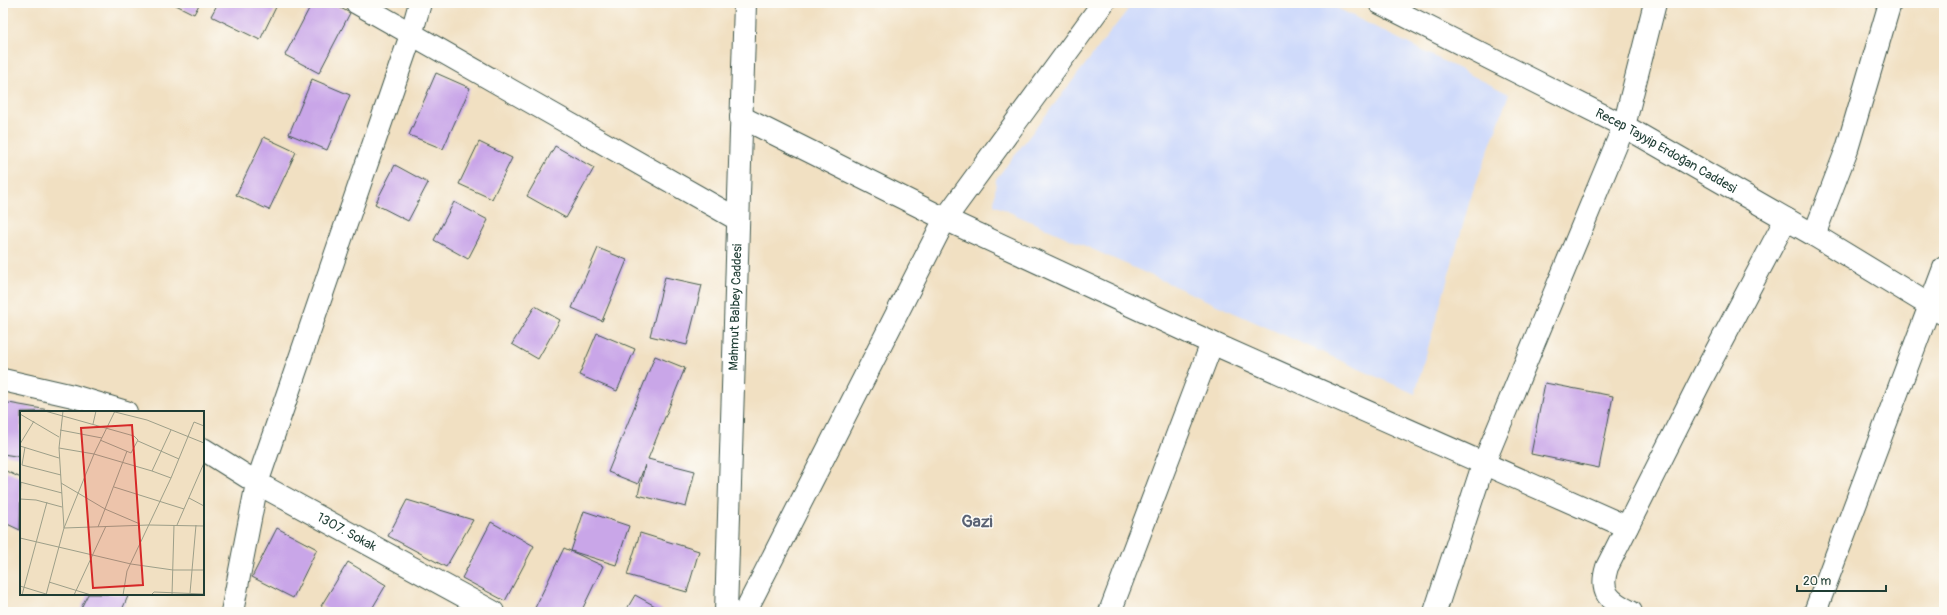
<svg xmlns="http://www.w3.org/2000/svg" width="1947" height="615" viewBox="0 0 1947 615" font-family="Pangolin,sans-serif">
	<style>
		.built { fill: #cfdafa }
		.building { fill: #c9a6e8 }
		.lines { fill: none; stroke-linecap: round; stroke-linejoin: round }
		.street-casing { stroke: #3e5549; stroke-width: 24 }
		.secondary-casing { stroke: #3e5549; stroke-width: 24 }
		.street { stroke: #fff; stroke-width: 22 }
		.secondary { stroke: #fff; stroke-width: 22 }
		.labels { text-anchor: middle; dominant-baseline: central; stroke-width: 3; stroke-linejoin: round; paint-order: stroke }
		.street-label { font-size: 13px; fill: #1f3d34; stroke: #fdfcf7 }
		.district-label { font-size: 17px; font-weight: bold; fill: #5a6273; stroke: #fdfcf7 }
		.inset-road { fill: none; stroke: #9d9f89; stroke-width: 1 }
		.view { fill: #d62828; fill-opacity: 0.15; stroke: #d62828; stroke-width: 2 }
		.inset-edge { fill: none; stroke: #1f3d34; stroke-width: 2 }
	</style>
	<rect width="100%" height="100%" fill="#fdfcf7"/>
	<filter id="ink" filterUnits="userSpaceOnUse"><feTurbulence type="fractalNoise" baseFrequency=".025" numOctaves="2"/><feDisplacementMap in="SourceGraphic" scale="8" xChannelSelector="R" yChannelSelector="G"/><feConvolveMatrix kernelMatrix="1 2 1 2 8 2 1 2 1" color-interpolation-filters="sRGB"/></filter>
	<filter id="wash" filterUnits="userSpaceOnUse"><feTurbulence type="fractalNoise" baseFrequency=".012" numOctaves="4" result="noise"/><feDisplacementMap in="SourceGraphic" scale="16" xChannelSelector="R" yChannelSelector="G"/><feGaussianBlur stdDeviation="0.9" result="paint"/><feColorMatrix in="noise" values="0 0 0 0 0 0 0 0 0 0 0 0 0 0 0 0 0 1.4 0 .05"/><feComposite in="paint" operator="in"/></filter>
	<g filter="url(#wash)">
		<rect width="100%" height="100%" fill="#f1e0c2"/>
		<path class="built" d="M1133,3h194l182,91 -39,106 -55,194 -421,-189 2,-26z"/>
		<g id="blocks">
			<path class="building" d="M172,3h28l-6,11z
				M218,3h60l-18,37 -49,-24z
				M312,3h19l19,10 -31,60 -34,-18z
				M436,73l34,15 -27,61 -34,-14z
				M312,79l38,16 -23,55 -38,-16z
				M264,137l32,15 -27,58 -33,-15z
				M479,142l33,16 -20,41 -33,-15z
				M555,146l39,22 -28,50 -39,-22z
				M395,165l33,18 -20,38 -33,-17z
				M454,202l34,18 -20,39 -34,-19z
				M598,248l29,12 -25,61 -30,-13z
				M665,277l37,8 -15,60 -37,-9z
				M535,306l25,14 -22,39 -26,-15z
				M597,333l38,16 -18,42 -38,-16z
				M655,356l30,12 -37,91 47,12 -9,36 -48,-12 7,-30 -7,19 -30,-12z
				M1545,383l68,13 -14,72 -68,-14z
				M3,402l51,9 -33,1v45l-18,-3z
				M6,471l15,7 -1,52 -17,-8v-45z
				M407,500l66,20 -27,47 -58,-31z
				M584,511l45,15 -13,39 -45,-14z
				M491,522l43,24 -29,55 -43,-23z
				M277,528l40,21 -24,49 -41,-21z
				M640,533l59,18 -12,41 -60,-17z
				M564,548l39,18 -22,46h-48z
				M348,562l38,23 -16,27h-38l-11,-6z
				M88,594h41l-8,18h-42z
				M635,595l31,17h-41z"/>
		</g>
	</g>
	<g filter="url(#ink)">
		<use href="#blocks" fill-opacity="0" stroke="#3e5549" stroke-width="1"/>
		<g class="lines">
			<g class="street-casing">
				<g id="street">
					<path d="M357,3l380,216"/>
					<path d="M1103,3l-158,216 267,124 415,184"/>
					<path d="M741,117l204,102 -200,393"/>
					<path d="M1814,235l33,-86 43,-146"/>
					<path d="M3,380l70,16 53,16"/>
					<path id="s1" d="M203,449l54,34 236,129"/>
					<path d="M232,612l25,-129 154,-448 9,-32"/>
					<path d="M1110,612l102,-269"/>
					<path d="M1435,612l48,-147 141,-339 31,-123"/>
					<path d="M1631,612c-22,-11 -32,-19 -24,-45l95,-189 84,-159"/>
					<path d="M1815,612l129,-344"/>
				</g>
			</g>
			<g class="secondary-casing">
				<g id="secondary">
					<path id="s2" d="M1380,3l244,123 190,109 130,79"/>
					<path id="s3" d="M726,612l19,-609"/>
				</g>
			</g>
			<use href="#street" class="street"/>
			<use href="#secondary" class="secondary"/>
		</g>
	</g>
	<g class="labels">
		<g class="street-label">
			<text stroke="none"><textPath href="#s2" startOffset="322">Recep Tayyip Erdoğan Caddesi</textPath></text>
			<text stroke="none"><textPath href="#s3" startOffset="305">Mahmut Balbey Caddesi</textPath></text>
			<text stroke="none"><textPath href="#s1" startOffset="166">1307. Sokak</textPath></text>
		</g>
		<g class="district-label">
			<text x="977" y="521">Gazi</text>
		</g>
	</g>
	<g transform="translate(20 411)">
		<rect width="184" height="184" fill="#f1e0c2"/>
		<path class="inset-road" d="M25,0l89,25 4,4 -7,13 -31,-13M43,0l-4,37 5,80 85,-3 55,1M91,0l36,9 57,23M0,3l39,23M73,13l3,-13M40,19l42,8M118,30l41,18M0,33l14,-23M0,35l39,12M5,36l-3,18 39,10M39,37l35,6 58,17 19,-41M132,60l19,7 23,-56 10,4M0,71l42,11M41,72l44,26 22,-58M94,76l70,22M169,87l15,8M0,88l16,1 26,7M0,89l1,-18M157,114l27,-62M78,116l7,-18 35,15M0,127l111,26 42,6h31M29,171l42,13M0,175l26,8M170,182l6,-68M2,184l25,-93M26,184l18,-67 30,-74 21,-43M54,184l32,-69M103,184l4,-24 44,-93M131,184l3,-3 50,2M152,184l2,-70"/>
		<path class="view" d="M112,14l11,160 -50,3 -12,-160z"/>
		<rect width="184" height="184" class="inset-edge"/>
	</g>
	<rect width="1947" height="615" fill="none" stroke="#fdfcf7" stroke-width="16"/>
	<path d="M1797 585v6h89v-6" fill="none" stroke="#1f3d34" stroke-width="2"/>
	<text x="1803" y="585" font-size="12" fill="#1f3d34" stroke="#fdfcf7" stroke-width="3" paint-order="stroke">20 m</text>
</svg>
